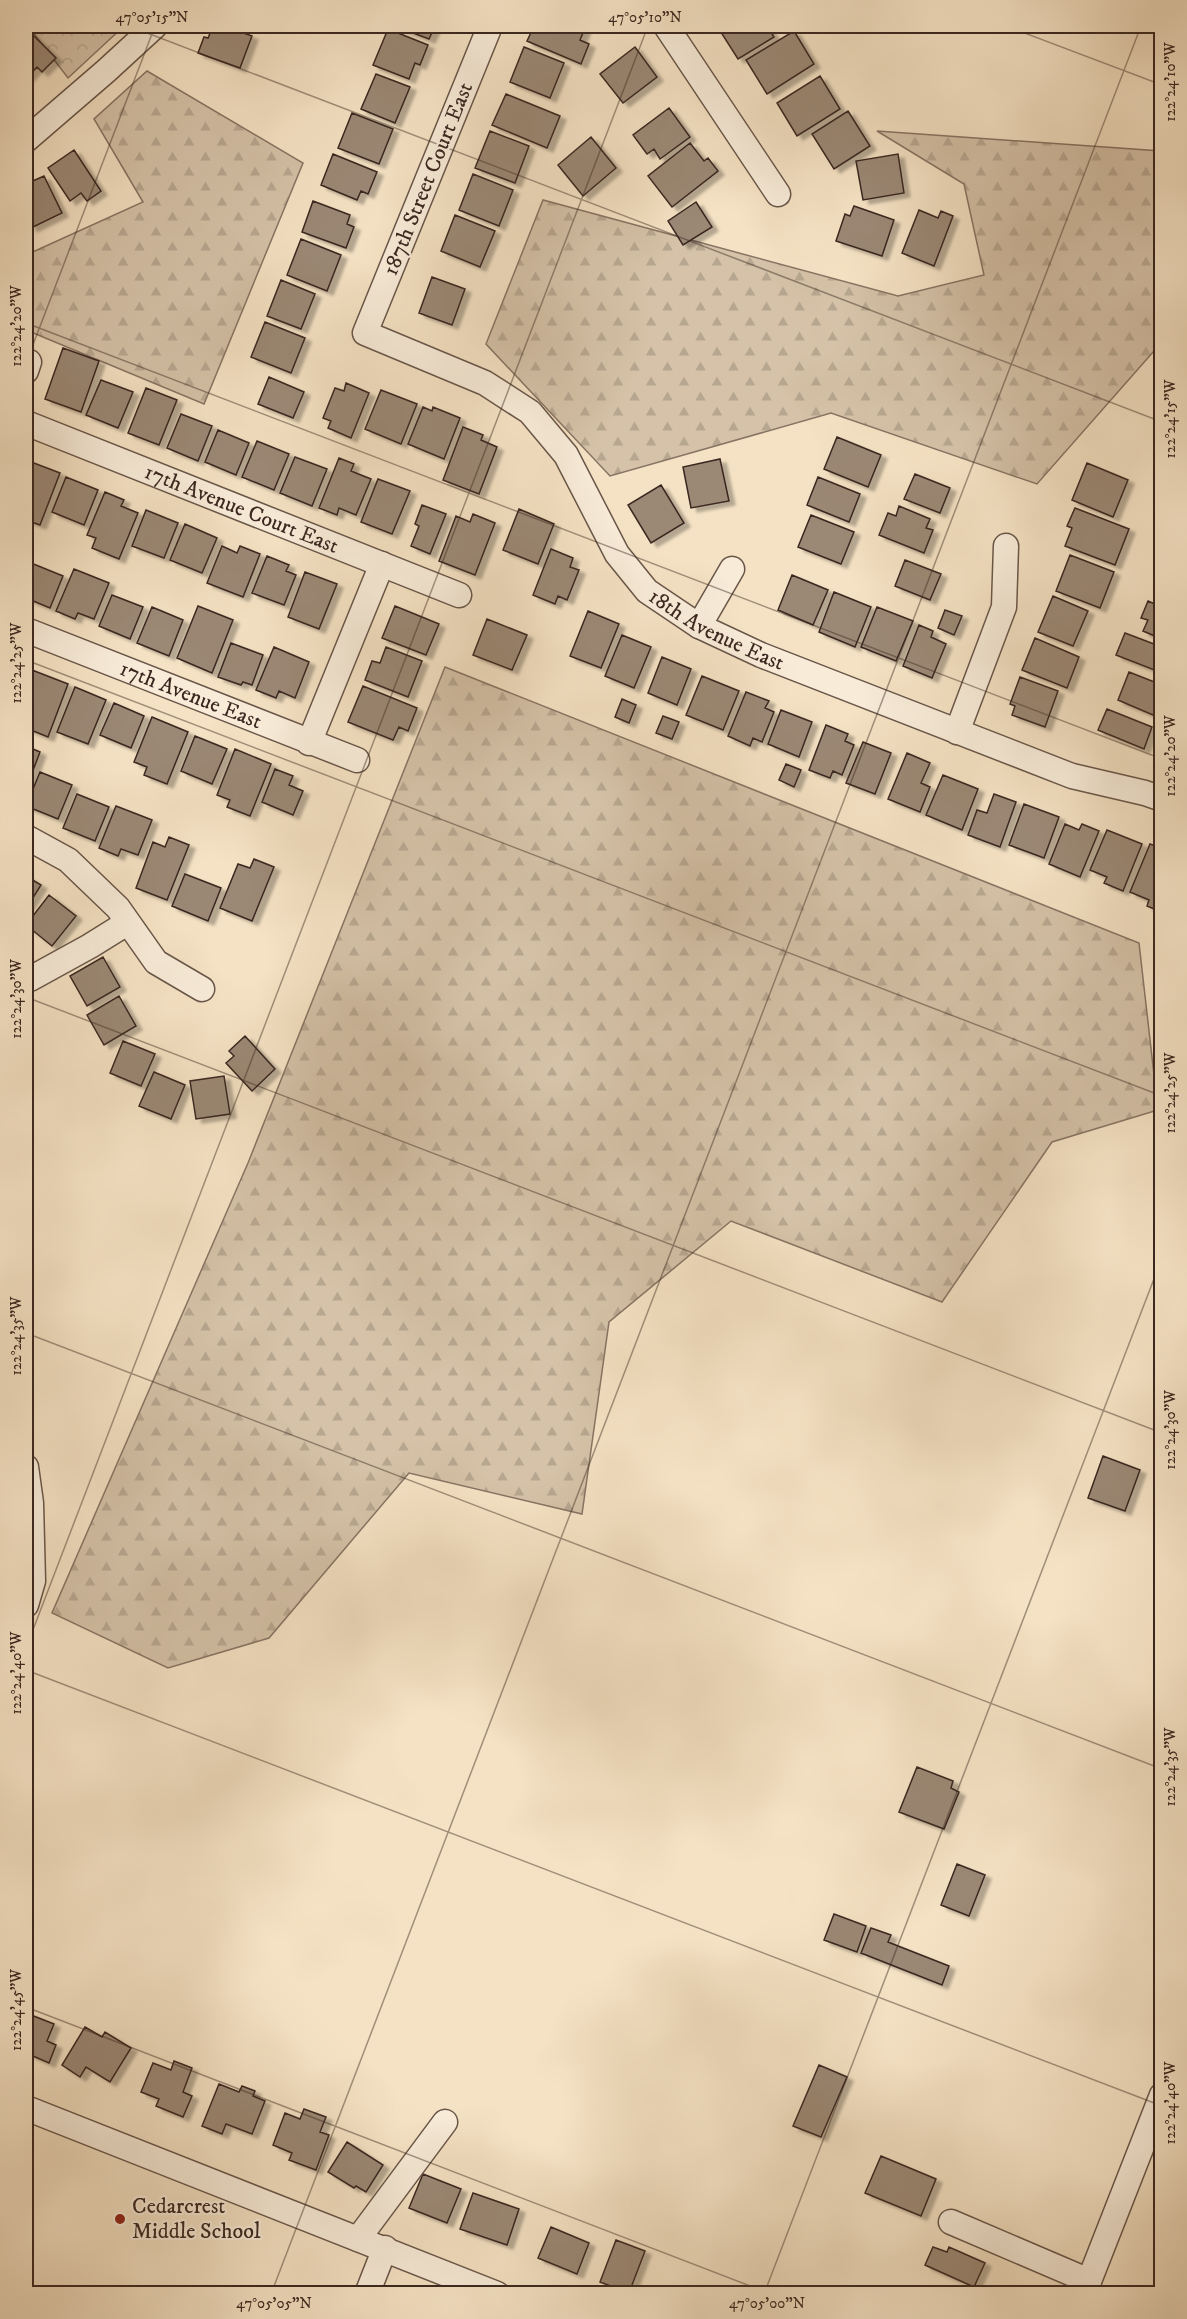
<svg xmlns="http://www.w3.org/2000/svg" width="1187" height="2319" viewBox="0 0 1187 2319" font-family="'IM FELL DW Pica',serif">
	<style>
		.forest { fill: url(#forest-firs); stroke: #887464; stroke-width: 1.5 }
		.park { fill: url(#park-crowns); stroke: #887464; stroke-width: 1.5 }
		.building { fill: #9b8875; stroke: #3a2720; stroke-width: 1.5; filter: url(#shadow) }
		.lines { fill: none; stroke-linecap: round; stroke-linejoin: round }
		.minor-casing { stroke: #695649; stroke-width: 27 }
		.minor { stroke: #f8ecd9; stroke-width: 24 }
		.ticks { fill: none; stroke: #3a2720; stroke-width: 1.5; stroke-opacity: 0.45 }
		.poi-dot { fill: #8f2418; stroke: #f8ecd9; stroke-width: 2 }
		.labels { text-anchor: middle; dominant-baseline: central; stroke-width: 4.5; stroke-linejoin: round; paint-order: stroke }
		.street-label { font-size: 22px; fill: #3a2720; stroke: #f8ecd9 }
		.poi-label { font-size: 22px; fill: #3a2720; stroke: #f8ecd9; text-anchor: start }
		.neatline { fill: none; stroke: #3a2720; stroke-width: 2 }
		.ticks-label { font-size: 15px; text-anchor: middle; fill: #3a2720 }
	</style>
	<defs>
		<pattern id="forest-firs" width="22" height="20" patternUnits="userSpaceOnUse" patternTransform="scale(1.5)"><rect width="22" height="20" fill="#d5c2a8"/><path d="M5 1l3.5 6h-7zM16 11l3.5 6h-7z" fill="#b8a790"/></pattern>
		<pattern id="park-crowns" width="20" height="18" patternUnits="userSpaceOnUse" patternTransform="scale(1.5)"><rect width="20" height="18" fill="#d5c2a8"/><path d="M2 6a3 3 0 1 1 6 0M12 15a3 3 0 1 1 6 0" fill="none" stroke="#b8a790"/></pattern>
		<filter id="shadow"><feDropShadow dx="6" dy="4" stdDeviation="1.5" flood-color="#0004"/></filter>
	</defs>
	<rect width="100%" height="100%" fill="#f5e2c4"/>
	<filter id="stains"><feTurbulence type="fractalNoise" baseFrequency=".00333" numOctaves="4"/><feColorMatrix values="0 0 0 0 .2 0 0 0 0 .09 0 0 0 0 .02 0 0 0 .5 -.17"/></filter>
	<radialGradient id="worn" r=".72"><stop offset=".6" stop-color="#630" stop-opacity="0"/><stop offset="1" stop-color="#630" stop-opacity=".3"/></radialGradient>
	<path class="forest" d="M147,71l156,92 -99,241 -178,-74v-75l117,-53 -49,-83z
		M877,131l284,20v192l-124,141 -206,-71 -221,63 -124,-132 57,-144 355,96 86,-21 -20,-91z
		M445,667l694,276 19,167 -106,32 -110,160 -211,-81 -122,101 -27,192 -173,-41 -140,165 -101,30 -116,-55 196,-450z"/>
	<path class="park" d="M28,26h96l-56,52z"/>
	<path class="building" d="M213,26h11l28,10 -12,32 -42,-15 6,-16 4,1z
		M395,26h40l-6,13z
		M534,26h44l7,2 -5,12 9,4 -8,20 -54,-23z
		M717,26h50l7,11 -36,22z
		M26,28l30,30 -14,14 -5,-5 -10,11z
		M388,29l40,16 -8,20 -5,-2 -6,16 -36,-14z
		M794,31l20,33 -47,30 -21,-34z
		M524,47l40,16 -14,35 -40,-16z
		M635,47l22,30 -34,26 -23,-29z
		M376,74l34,13 -15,36 -34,-14z
		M820,76l20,33 -43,27 -20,-33z
		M506,94l54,22 -13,32 -55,-23z
		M669,108l21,29 -30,22 -6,-10 -7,5 -14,-19z
		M848,111l22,35 -36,23 -22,-35z
		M352,113l41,16 -14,35 -41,-16z
		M490,131l39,15 -14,37 -40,-15z
		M591,137l25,31 -33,28 -25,-31z
		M690,143l14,18 4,-3 10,13 -46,36 -24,-31z
		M74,150l27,41 -14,10 -6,-8 -11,8 -22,-33z
		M333,154l44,18 -9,22 -7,-3 -4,9 -36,-15z
		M898,154l6,39 -41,7 -7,-39z
		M473,174l40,16 -14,36 -40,-16z
		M44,176l18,37 -31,15 -5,-11v-33z
		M313,201l37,14 -3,9 7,3 -8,21 -44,-16z
		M696,202l16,25 -29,18 -15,-24z
		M854,206l40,14 -12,36 -46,-15 9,-27 5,2z
		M919,210l19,8 3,-7 12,5 -19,50 -32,-13z
		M455,215l40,16 -15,36 -39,-16z
		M301,239l40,16 -14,36 -40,-16z
		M432,277l33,12 -13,36 -33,-12z
		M281,280l34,14 -14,35 -34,-13z
		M265,322l40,16 -14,35 -40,-16z
		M63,348l36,13 -18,51 -36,-13z
		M269,377l35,15 -11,26 -35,-14z
		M101,380l32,12 -15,36 -32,-13z
		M346,383l23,10 -18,45 -23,-10 3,-7 -8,-3 12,-30 9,3z
		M146,388l31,12 -18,45 -31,-12z
		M381,390l36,14 -16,40 -36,-15z
		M423,407l9,4 1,-4 27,11 -16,41 -36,-15z
		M181,414l31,12 -14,35 -31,-13z
		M463,427l20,8 -2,5 16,7 -18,47 -36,-14z
		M218,430l31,13 -13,32 -31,-13z
		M837,437l44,18 -13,32 -44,-18z
		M257,441l32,13 -15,36 -32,-13z
		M295,457l32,12 -15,37 -32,-13z
		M339,458l15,6 -3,7 20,8 -15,36 -17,-7 -2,7 -18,-7z
		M720,459l9,42 -38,7 -8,-41z
		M26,460l34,13 -20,52 -14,-5z
		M1087,463l41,17 -15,37 -41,-17z
		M915,474l35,14 -10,25 -36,-14z
		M66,477l32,13 -14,35 -32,-13z
		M818,477l42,17 -11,28 -42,-17z
		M378,479l32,12 -18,43 -31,-12z
		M661,485l23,38 -33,20 -23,-38z
		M105,492l19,8 -3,6 17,7 -19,46 -27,-11 4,-10 -9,-3z
		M422,505l24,9 -16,40 -19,-8 8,-20 -4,-2z
		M899,506l31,13 -4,9 7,2 -9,23 -45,-18 9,-22 8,3z
		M1075,508l54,21 -14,36 -50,-19 7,-18 -5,-2z
		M519,509l35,15 -16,40 -35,-14z
		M146,510l32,13 -14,35 -32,-12z
		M473,514l22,9 -20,52 -36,-14 17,-45 14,6z
		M811,515l43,17 -13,32 -43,-17z
		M185,524l32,14 -15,35 -32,-13z
		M222,546l15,7 3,-7 20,8 -17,43 -36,-14z
		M551,549l22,9 -3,9 9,3 -12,30 -9,-4 -3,8 -22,-9z
		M1070,555l44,17 -14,36 -44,-17z
		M267,556l22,9 -3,6 10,4 -12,30 -32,-12z
		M905,560l36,14 -11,26 -35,-14z
		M31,563l32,13 -13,32 -24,-10v-21z
		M74,569l35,14 -15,36 -16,-6 -3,6 -19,-8z
		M305,572l32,12 -18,45 -31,-12z
		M792,575l36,15 -15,35 -35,-15z
		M834,592l37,15 -16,40 -36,-15z
		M112,595l31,12 -13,32 -31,-13z
		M1053,596l35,15 -15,35 -35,-14z
		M1148,601l14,6v32l-19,-8 5,-11 -7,-2z
		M198,606l35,14 -21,53 -35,-15z
		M395,606l44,18 -13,31 -44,-17z
		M152,607l31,13 -14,36 -32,-13z
		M877,607l36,14 -17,40 -35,-14z
		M945,610l17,6 -8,19 -16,-7z
		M588,611l31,13 -18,44 -31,-12z
		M487,619l40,16 -15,35 -39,-15z
		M919,625l14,6 -2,6 15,7 -14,34 -29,-12z
		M1125,633l37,14v26l-46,-18z
		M622,635l29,12 -17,41 -29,-12z
		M1035,638l44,19 -12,31 -45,-18z
		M231,643l32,12 -11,30 -9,-3 -2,3 -23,-8z
		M274,647l35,15 -14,36 -16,-7 -3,7 -20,-8z
		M386,647l36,14 -14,36 -43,-17 7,-19 8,2z
		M662,657l29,12 -14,36 -29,-12z
		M32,670l36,14 -20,53 -22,-9 2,-8 -2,-1v-31z
		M1129,672l33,13v10l-9,20 -35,-15z
		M702,676l37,15 -16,39 -37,-15z
		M1020,677l38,14 -13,36 -33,-12 3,-9 -5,-2z
		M363,686l54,22 -9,23 -9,-4 -6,13 -45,-18z
		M75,687l31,13 -18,44 -31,-12z
		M746,692l23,9 -4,7 9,4 -12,30 -9,-4 -3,8 -22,-10z
		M622,699l14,6 -7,18 -14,-6z
		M114,703l30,13 -13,32 -31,-13z
		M1107,709l45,18 -8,22 -46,-19z
		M781,710l31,12 -13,35 -31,-13z
		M663,716l16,6 -7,17 -16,-6z
		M152,717l36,15 -21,52 -23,-9 3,-8 -13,-5z
		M826,725l22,9 -3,7 9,4 -12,30 -9,-4 -3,7 -21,-8z
		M195,736l32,13 -15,35 -31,-13z
		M863,742l28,11 -16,41 -29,-11z
		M26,746l14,6 -14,37z
		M235,749l36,15 -21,52 -23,-9 3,-7 -13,-5z
		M907,753l23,10 -9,20 9,4 -10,25 -32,-13z
		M786,764l15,6 -7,17 -15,-7z
		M275,769l18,7 -4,9 14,6 -10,24 -31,-13z
		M40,772l32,13 -14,34 -32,-13z
		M943,775l35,14 -16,41 -36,-15z
		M77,794l32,13 -14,34 -32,-13z
		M994,794l22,8 -16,45 -32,-12 9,-25 10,3z
		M1024,804l35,13 -15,41 -35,-13z
		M116,806l36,14 -14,35 -17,-6 -3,7 -19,-8z
		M1065,824l14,6 3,-6 17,7 -19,46 -31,-13z
		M1107,830l35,14 -19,47 -19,-8 3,-6 -17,-7z
		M169,837l20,8 -22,55 -31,-12 17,-46 12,5z
		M1150,844l12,4v56l-3,7 -12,-5 2,-6 -19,-8z
		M254,859l20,8 -22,54 -32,-13 18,-44 12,4z
		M185,874l36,14 -13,33 -36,-15z
		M26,876l15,9 -15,24z
		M49,895l27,21 -24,30 -26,-21z
		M103,957l17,30 -33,19 -17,-30z
		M119,996l17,30 -32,19 -17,-30z
		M245,1036l30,33 -23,22 -26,-28 8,-7 -5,-5z
		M123,1041l32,13 -14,32 -31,-13z
		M154,1072l31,13 -14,34 -32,-13z
		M224,1076l6,38 -34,5 -6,-38z
		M1103,1456l37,14 -15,41 -37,-13z
		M917,1767l36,14 -2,7 8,4 -15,37 -45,-17z
		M957,1864l28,11 -16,41 -28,-11z
		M834,1914l32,12 -9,26 -33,-12z
		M871,1928l20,7 -3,7 61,24 -7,19 -81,-32z
		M26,2013l28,11 -7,17 9,4 -7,18 -23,-10z
		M85,2027l17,10 3,-5 26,16 -21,34 -24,-15 -6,10 -18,-12z
		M174,2061l18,7 -9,24 9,4 -9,21 -27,-11 3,-7 -18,-7 12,-29 18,7z
		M819,2065l28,12 -26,60 -28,-11z
		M219,2084l20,8 3,-6 13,5 -2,5 12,5 -13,33 -26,-10 -4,10 -20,-8z
		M304,2109l22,8 -6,15 9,3 -13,35 -27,-10 3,-7 -19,-8 12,-32 15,6z
		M347,2142l36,23 -17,27 -10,-6 -2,2 -26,-16z
		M881,2156l55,23 -15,37 -56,-23z
		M423,2174l38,15 -14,34 -38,-15z
		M473,2193l46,16 -12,36 -47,-16z
		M551,2227l38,16 -12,31 -39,-16z
		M616,2240l29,11 -16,42 -29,-11z
		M933,2247l14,5 2,-5 36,16 -11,24 -49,-22z"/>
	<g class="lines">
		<g class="minor-casing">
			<g id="minor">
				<path id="s1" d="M490,26l-125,307 120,50 45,29 36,43 51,99 30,37 52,35 62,29 311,121 73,17 17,6"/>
				<path d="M666,26l112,168"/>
				<path d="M26,140l80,-69 49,-45"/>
				<path d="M26,371l3,-9"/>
				<path id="s2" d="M26,423l433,172"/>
				<path d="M699,626l33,-57"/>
				<path id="s3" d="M26,630l331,130"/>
				<path d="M957,732l47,-125 2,-61"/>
				<path d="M309,743l73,-179"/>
				<path d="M26,837l42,23 50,48 38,54 46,27"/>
				<path d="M30,979l60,-33 37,-23"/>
				<path d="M26,1467l5,36 2,78 -7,24"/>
				<path d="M26,2108l471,186"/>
				<path d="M951,2222l138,59"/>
				<path d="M358,2239l87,-117"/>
				<path d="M367,2294l18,-46"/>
				<path d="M1084,2294l78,-199"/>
			</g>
		</g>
		<use href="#minor" class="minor"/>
	</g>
	<path class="ticks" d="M129,26l1033,396M1006,26l156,59M26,323l1136,436M26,363l129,-337M26,660l1136,436M26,997l1136,436M26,1333l1136,436M26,1648l622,-1622M26,1670l1136,436M26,2007l745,287M271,2294l870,-2268M764,2294l398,-1036"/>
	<circle class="poi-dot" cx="120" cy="2219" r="6"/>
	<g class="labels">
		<g class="street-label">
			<text transform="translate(428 179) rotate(-68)">187th Street Court East</text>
			<text stroke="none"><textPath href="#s2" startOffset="232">17th Avenue Court East</textPath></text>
			<text stroke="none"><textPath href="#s1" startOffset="810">18th Avenue East</textPath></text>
			<text stroke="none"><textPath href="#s3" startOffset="177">17th Avenue East</textPath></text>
		</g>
		<g class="poi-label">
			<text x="132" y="2206">Cedarcrest<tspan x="132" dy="25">Middle School</tspan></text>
		</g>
	</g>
	<rect width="1187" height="2319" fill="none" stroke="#f5e2c4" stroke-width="66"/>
	<rect x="33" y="33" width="1121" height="2253" class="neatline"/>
	<g class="ticks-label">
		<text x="152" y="22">47°05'15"N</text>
		<text x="645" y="22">47°05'10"N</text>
		<text transform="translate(1170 82) rotate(-90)" y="5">122°24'10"W</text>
		<text transform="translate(16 326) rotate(-90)" y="5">122°24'20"W</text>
		<text transform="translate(1170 419) rotate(-90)" y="5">122°24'15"W</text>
		<text transform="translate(16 663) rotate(-90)" y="5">122°24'25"W</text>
		<text transform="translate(1170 756) rotate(-90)" y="5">122°24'20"W</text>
		<text transform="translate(16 999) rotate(-90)" y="5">122°24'30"W</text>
		<text transform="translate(1170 1093) rotate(-90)" y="5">122°24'25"W</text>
		<text transform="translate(16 1336) rotate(-90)" y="5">122°24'35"W</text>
		<text transform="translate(1170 1430) rotate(-90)" y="5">122°24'30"W</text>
		<text transform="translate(16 1673) rotate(-90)" y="5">122°24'40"W</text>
		<text transform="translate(1170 1767) rotate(-90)" y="5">122°24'35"W</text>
		<text transform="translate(16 2010) rotate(-90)" y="5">122°24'45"W</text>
		<text transform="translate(1170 2103) rotate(-90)" y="5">122°24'40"W</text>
		<text x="274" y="2308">47°05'05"N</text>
		<text x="767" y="2308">47°05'00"N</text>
	</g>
	<rect width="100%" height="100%" filter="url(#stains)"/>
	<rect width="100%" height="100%" fill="url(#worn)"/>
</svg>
